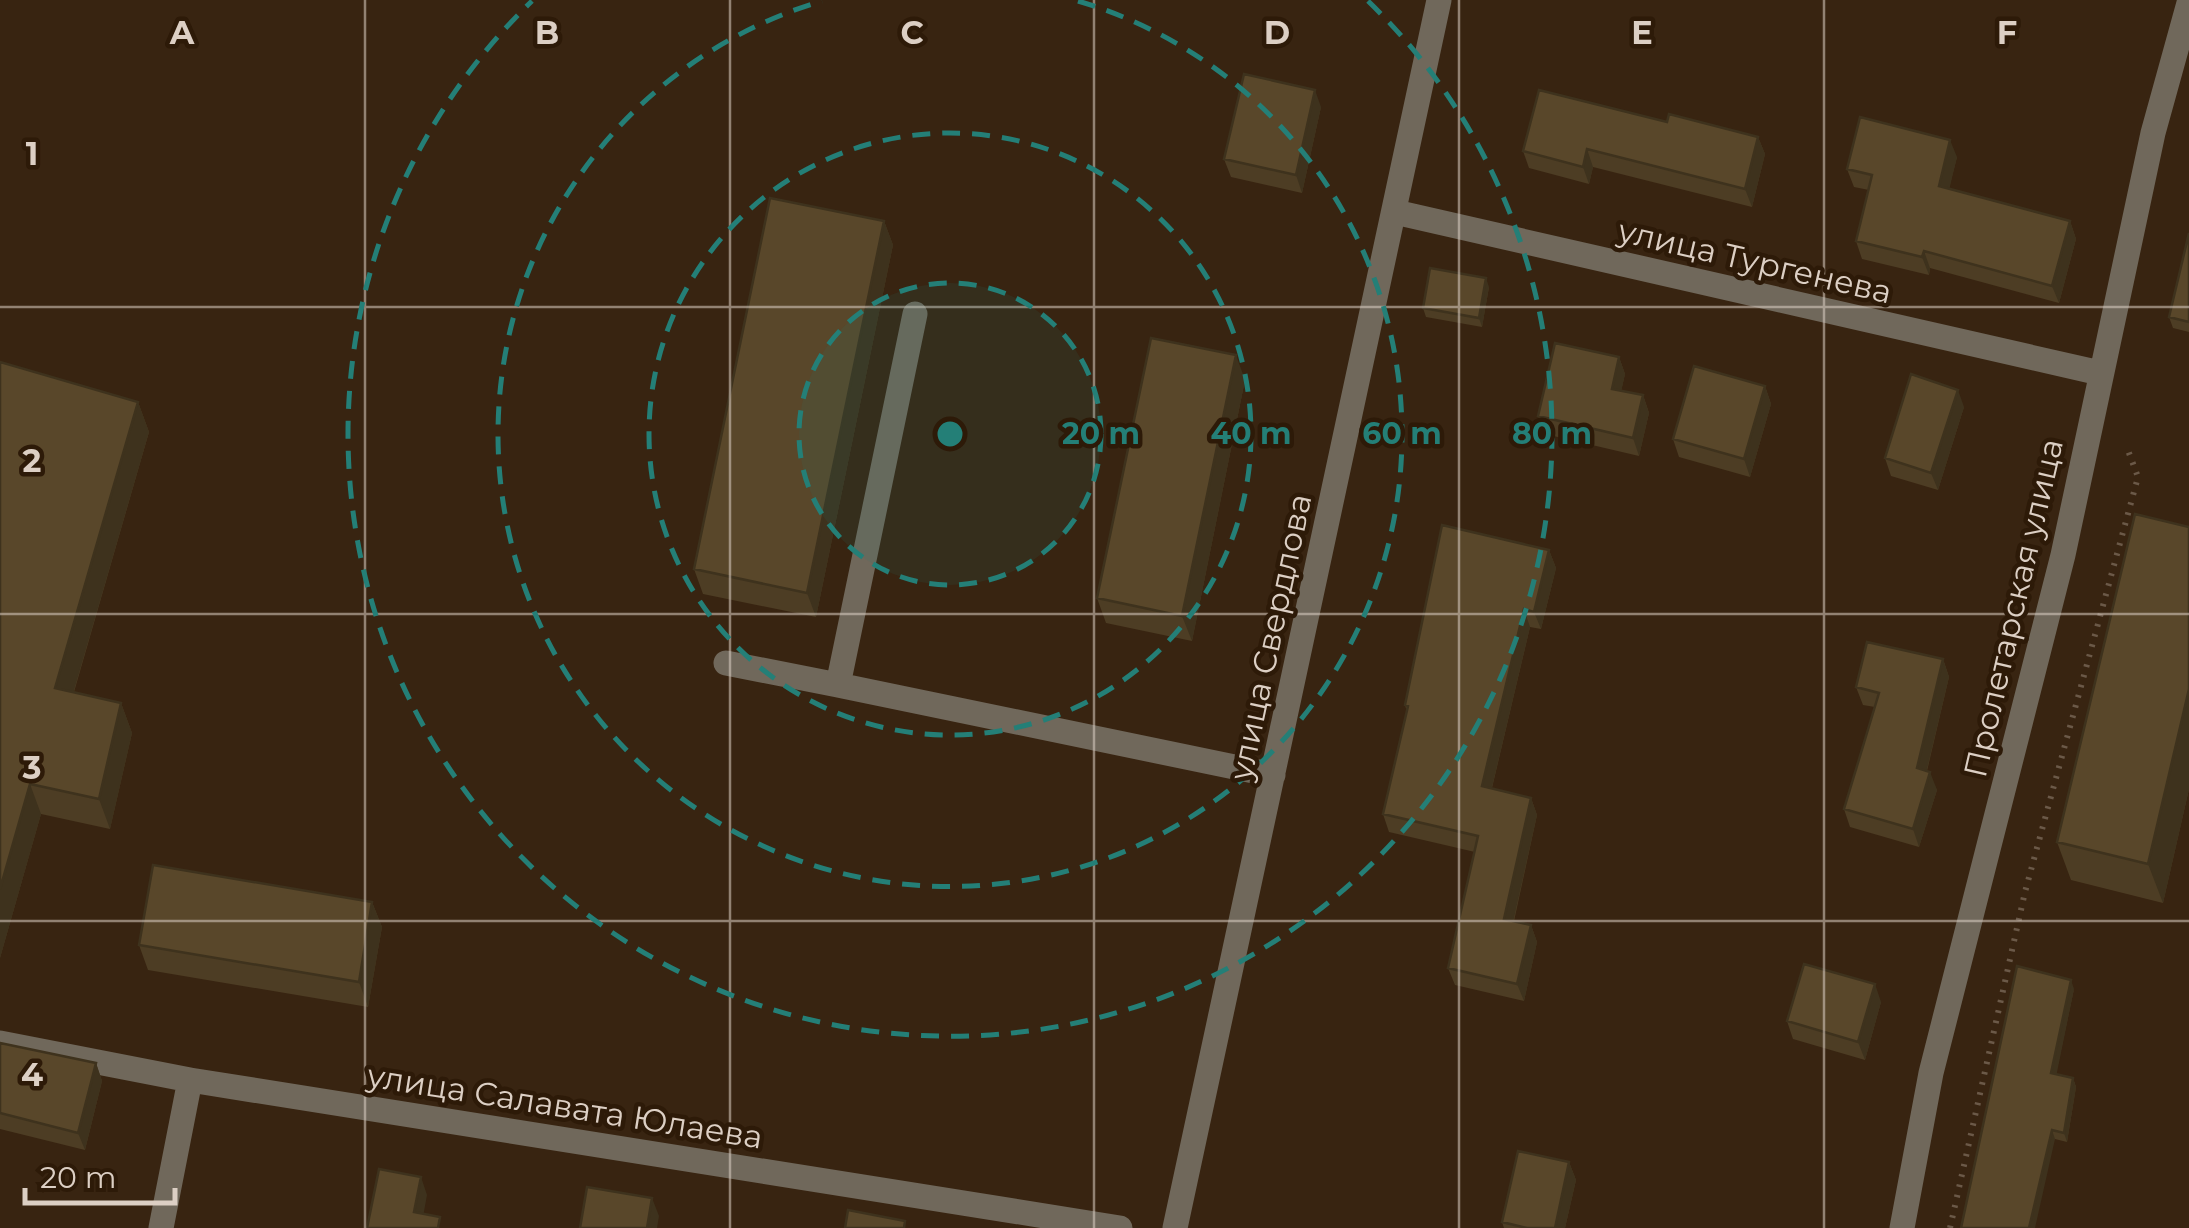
<svg xmlns="http://www.w3.org/2000/svg" width="2189" height="1228" viewBox="0 0 2189 1228" font-family="Montserrat,sans-serif">
	<style>
		.lines { fill: none; stroke-linecap: round; stroke-linejoin: round }
		.path { stroke: #6b5948; stroke-width: 6; stroke-dasharray: 2.5 8; stroke-linecap: butt }
		.minor { stroke: #70685b; stroke-width: 25 }
		.wall { fill: #4d3d24 }
		.shaded-wall { fill: #3e321d }
		.building { fill: #59472a; stroke: #3e321d; stroke-width: 2.5 }
		.grid { fill: none; stroke: #dccfc4; stroke-width: 2.5; stroke-opacity: 0.55 }
		.ring { fill: none; stroke: #247f77; stroke-width: 5; stroke-dasharray: 18 12 }
		.labels { text-anchor: middle; dominant-baseline: central; stroke-width: 9; stroke-linejoin: round; paint-order: stroke }
		.street-label { font-size: 32px; fill: #dccfc4; stroke: #2d1a08 }
		.grid-label { font-size: 32px; text-anchor: middle; font-weight: bold; fill: #dccfc4; stroke: #2d1a08; stroke-width: 9; stroke-linejoin: round; paint-order: stroke }
		.centre { fill: #247f77; stroke: #2d1a08; stroke-width: 5 }
		.ring-label { font-size: 30px; text-anchor: middle; font-weight: bold; fill: #247f77; stroke: #2d1a08; stroke-width: 9; stroke-linejoin: round; paint-order: stroke }
	</style>
	<rect width="100%" height="100%" fill="#382411"/>
	<g class="lines">
		<path class="path" d="M1950,1228l75,-336 113,-415 -12,-32"/>
		<path class="minor" d="M1395,212l705,161
			M915,314l-77,371 435,90
			M726,663l112,22
			M0,1043l190,37 930,148
			M161,1228l29,-148
			M1175,1228l264,-1228
			M1902,1228l29,-155 132,-518 90,-422 36,-130"/>
	</g>
	<path class="wall" d="M1321,107l-19,86 -71,-16 -7,-18z
		M1667,122l91,15 7,17 -13,53 -159,-40 -4,17 -60,-16 -6,-17z
		M1957,157l-8,31 121,33 6,18 -17,64 -129,-35 -1,7 -67,-16 -6,-18 13,-51 -15,-3 -7,-18z
		M884,221l9,24 -77,372 -113,-23 -9,-25z
		M2189,233v99l-16,-4 -4,-11z
		M1489,287l-7,40 -56,-10 -3,-9z
		M1619,357l6,17 -4,17 22,4 6,18 -10,43 -94,-22 -7,-18z
		M0,362l138,40 11,30 -75,260 47,11 11,30 -22,96 -69,-15 -41,144z
		M1245,380l-53,261 -86,-18 -9,-25z
		M1765,386l6,18 -21,73 -71,-20 -6,-18z
		M1964,407l-26,83 -47,-14 -6,-18z
		M2189,527v262l-26,114 -92,-23 -14,-38z
		M1549,550l7,18 -15,61 -11,-2 -38,161 39,10 6,17 -23,106 17,4 6,17 -13,59 -69,-16 -7,-17 27,-116 -86,-20 -6,-18 24,-102 -2,-7z
		M1943,659l6,18 -22,94 10,19 -18,57 -69,-20 -6,-18 31,-102 -12,-2 -7,-18z
		M372,902l10,25 -14,80 -220,-37 -9,-25z
		M2074,989l-18,85 17,4 3,9 -9,55 -12,-3 -94,89z
		M1881,1002l-16,58 -72,-21 -6,-18z
		M0,1043l96,20 6,18 -17,69 -85,-21z
		M1569,1162l7,18 -11,48h-61l-2,-6z"/>
	<path class="shaded-wall" d="M1315,90l6,17 -19,86 -6,-18z
		M1758,137l7,17 -13,53 -7,-18z
		M1950,140l7,17 -11,46 -7,-17z
		M1587,149l6,18 -4,17 -6,-17z
		M884,221l9,24 -77,372 -9,-24z
		M2070,221l6,18 -17,64 -7,-17z
		M1924,251l6,17 -1,7 -7,-18z
		M1486,278l3,9 -7,40 -3,-9z
		M1236,355l9,25 -53,261 -10,-25z
		M1619,357l6,17 -7,32 -6,-17z
		M1765,386l6,18 -21,73 -6,-18z
		M1958,390l6,17 -26,83 -7,-17z
		M1643,395l6,18 -10,43 -6,-18z
		M138,402l11,30 -83,286 -11,-30z
		M1549,550l7,18 -15,61 -7,-17z
		M1524,609l6,18 -42,177 -6,-18z
		M1943,659l6,18 -26,109 -6,-18z
		M2189,689v100l-26,114 -15,-39z
		M121,703l11,30 -22,96 -11,-30z
		M1930,772l7,18 -18,57 -6,-18z
		M30,784l11,30 -41,144v-69z
		M1531,798l6,17 -27,121 -6,-17z
		M372,902l10,25 -14,80 -9,-25z
		M1531,925l6,17 -13,59 -7,-17z
		M2071,980l3,9 -19,93 -4,-9z
		M1875,984l6,18 -16,58 -7,-18z
		M96,1063l6,18 -17,69 -7,-17z
		M2073,1078l3,9 -9,55 -3,-9z
		M2052,1130l3,9 -20,89h-6z
		M1569,1162l7,18 -11,48h-10z
		M421,1177l6,18 -6,33 -7,-16z
		M652,1198l7,18 -2,12h-10z"/>
	<path class="building" d="M1244,74l71,16 -19,85 -72,-16z
		M1539,90l128,32 2,-8 89,23 -13,52 -158,-40 -4,18 -60,-16z
		M1860,117l90,23 -11,46 131,35 -18,65 -128,-35 -2,6 -66,-16 16,-66 -25,-6z
		M770,198l114,23 -77,372 -113,-24z
		M2189,233v89l-20,-5z
		M1430,268l56,10 -7,40 -56,-10z
		M1151,338l85,17 -54,261 -85,-18z
		M1555,343l64,14 -7,32 31,6 -10,43 -95,-22z
		M0,362l138,40 -83,286 66,15 -22,96 -69,-15 -30,105z
		M1694,366l71,20 -21,73 -71,-20z
		M1911,374l47,16 -27,83 -46,-15z
		M2135,514l54,13v162l-41,175 -91,-22z
		M1442,525l107,25 -15,62 -10,-3 -42,177 49,12 -27,121 27,6 -14,59 -69,-16 30,-132 -95,-22 25,-108 -3,-1z
		M1867,642l76,17 -26,109 13,4 -17,57 -69,-20 35,-116 -23,-6z
		M153,865l219,37 -13,80 -220,-37z
		M1804,964l71,20 -17,58 -71,-21z
		M2017,966l54,14 -20,93 22,5 -9,55 -12,-3 -23,98h-68z
		M0,1043l96,20 -18,70 -78,-20z
		M1518,1151l51,11 -14,66h-28l-25,-6z
		M379,1169l42,8 -7,35 26,5 -2,11h-71z
		M587,1187l65,11 -5,30h-67z
		M848,1210l57,11 -1,7h-59z"/>
	<path class="grid" d="M365,0v1228M730,0v1228M1094,0v1228M1459,0v1228M1824,0v1228M0,307h2189M0,614h2189M0,921h2189"/>
	<circle cx="950" cy="434" r="151" fill="#247f77" fill-opacity=".12"/>
	<g class="ring">
		<circle cx="950" cy="434" r="151"/>
		<circle cx="950" cy="434" r="301"/>
		<path d="M1078 1A452 452 0 1 1 822 1"/>
		<path d="M1368 1A602 602 0 1 1 532 1"/>
	</g>
	<g class="labels">
		<g class="street-label">
			<text transform="translate(1755 261) rotate(13)">улица Тургенева</text>
			<text transform="translate(2013 608) rotate(-77)">Пролетарская улица</text>
			<text transform="translate(1270 637) rotate(-78)">улица Свердлова</text>
			<text transform="translate(565 1106) rotate(9)">улица Салавата Юлаева</text>
		</g>
	</g>
	<g class="grid-label">
		<text x="182" y="44">A</text>
		<text x="547" y="44">B</text>
		<text x="912" y="44">C</text>
		<text x="1277" y="44">D</text>
		<text x="1642" y="44">E</text>
		<text x="2007" y="44">F</text>
		<text x="32" y="165">1</text>
		<text x="32" y="472">2</text>
		<text x="32" y="779">3</text>
		<text x="32" y="1086">4</text>
	</g>
	<circle cx="950" cy="434" r="15" class="centre"/>
	<g class="ring-label">
		<text x="1101" y="444">20 m</text>
		<text x="1251" y="444">40 m</text>
		<text x="1402" y="444">60 m</text>
		<text x="1552" y="444">80 m</text>
	</g>
	<path d="M25 1188v15h150v-15" fill="none" stroke="#dccfc4" stroke-width="5"/>
	<text x="40" y="1188" font-size="30" fill="#dccfc4" stroke="#2d1a08" stroke-width="8" paint-order="stroke">20 m</text>
</svg>
